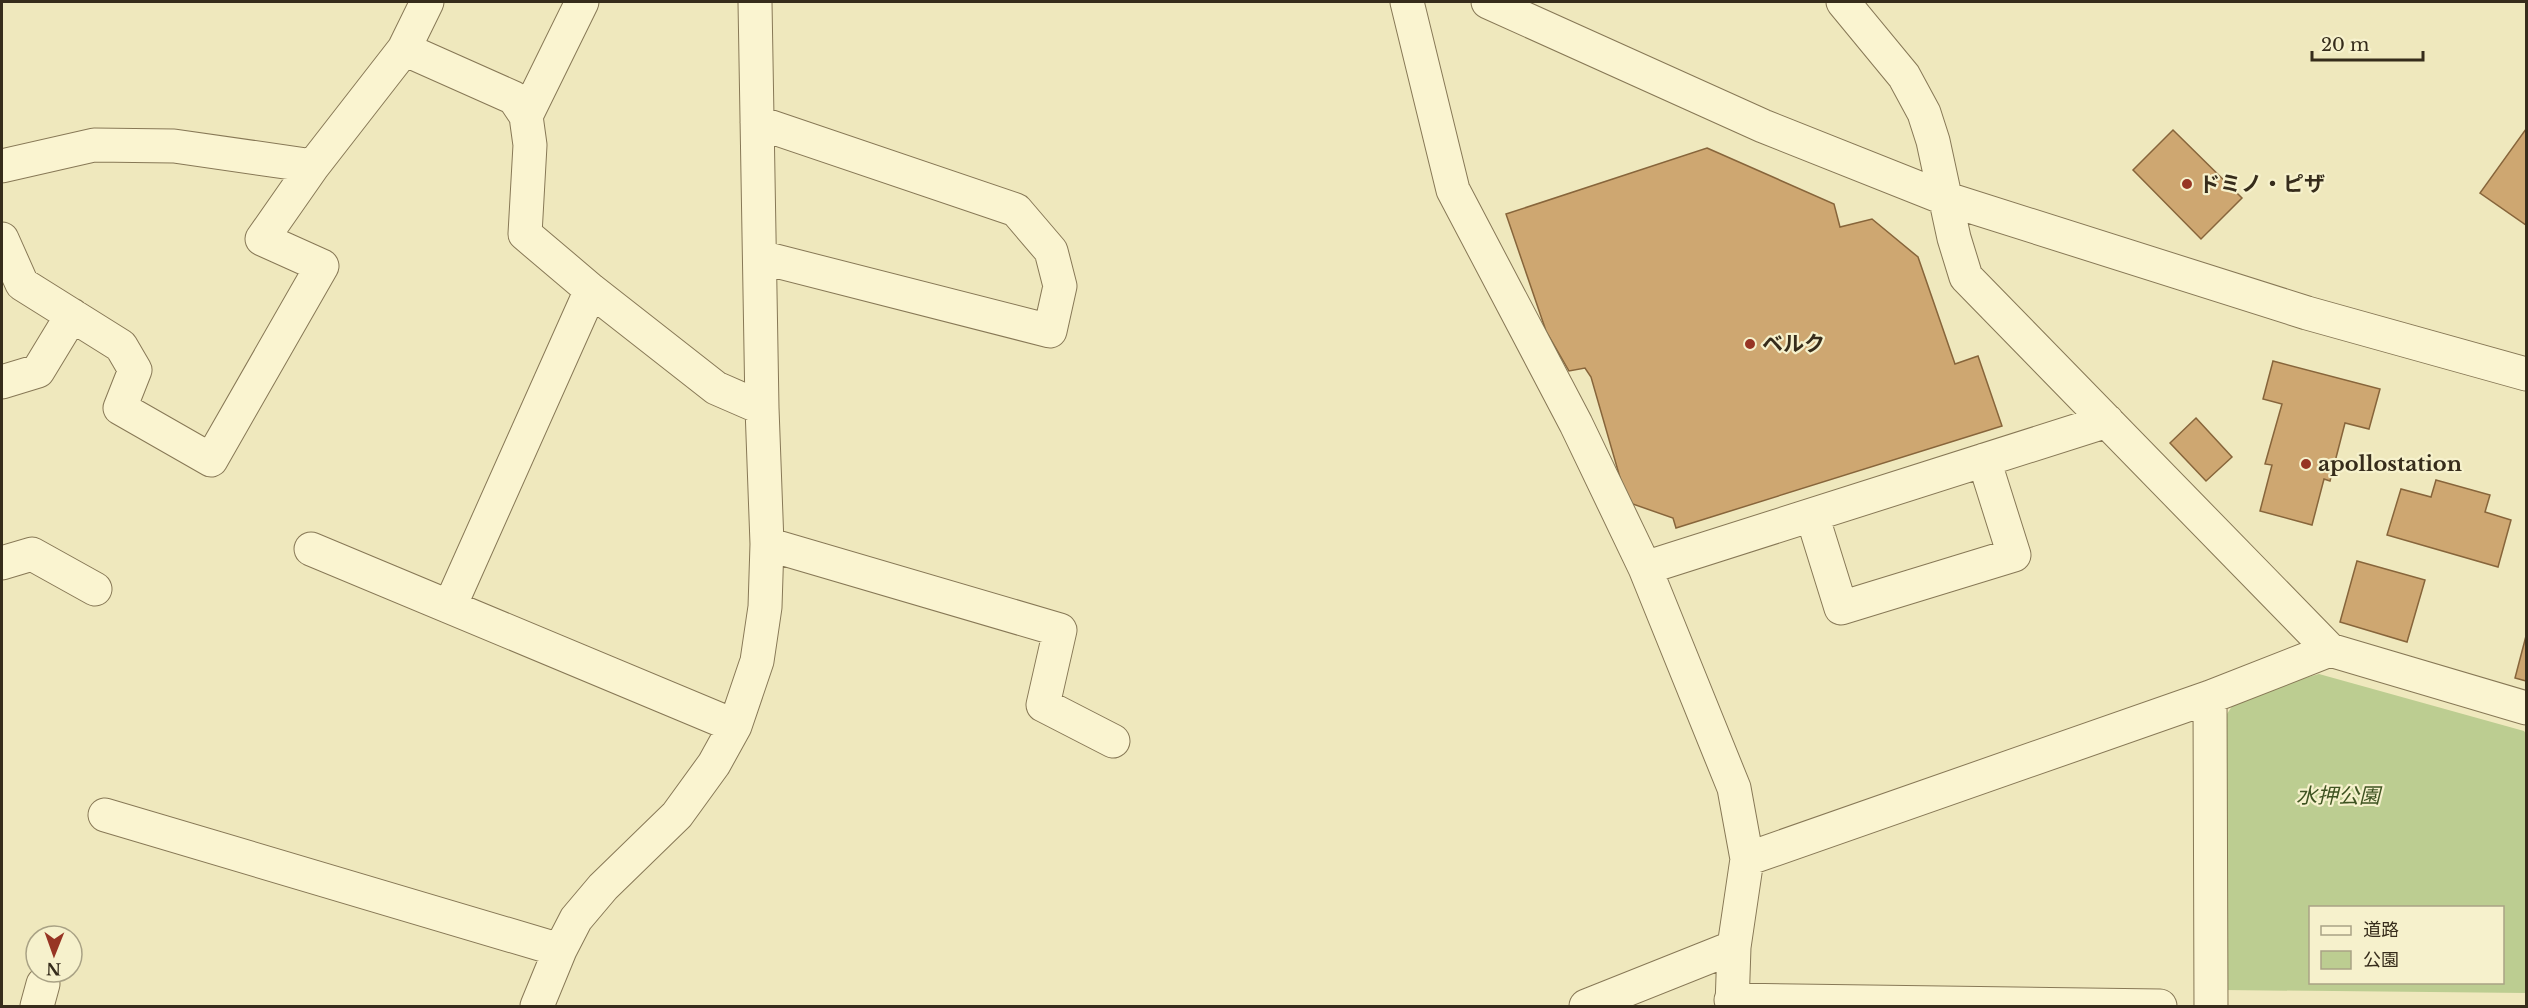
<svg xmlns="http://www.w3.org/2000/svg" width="2528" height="1008" viewBox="0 0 2528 1008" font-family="'Libre Baskerville','Noto Sans JP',serif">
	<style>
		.green { fill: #bccd91; fill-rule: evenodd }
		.building { fill: #cea771; stroke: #87653b; stroke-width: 1.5 }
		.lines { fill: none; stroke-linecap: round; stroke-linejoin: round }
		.minor-casing { stroke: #877856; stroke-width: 35 }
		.minor { stroke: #faf4d0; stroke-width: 33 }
		.poi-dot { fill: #973524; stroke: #f6f1cc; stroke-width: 2 }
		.labels { text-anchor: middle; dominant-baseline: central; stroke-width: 4.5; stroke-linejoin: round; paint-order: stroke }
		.poi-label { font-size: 21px; font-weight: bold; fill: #362c1b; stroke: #f6f1cc; text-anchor: start }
		.park-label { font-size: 21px; font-style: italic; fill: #3e5321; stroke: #f6f1cc }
	</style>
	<rect width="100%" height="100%" fill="#efe8bd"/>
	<path class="green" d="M2319,674l205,57 2,3v259l-302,-3 3,-276 11,-17zM2310,908h192v74h-192z"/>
	<path class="building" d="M2526,129v96l-46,-32z
		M2173,130l69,68 -41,41 -68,-69z
		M1707,148l127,56 6,23 32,-8 46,38 37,107 23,-8 24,70 -326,102 -3,-10 -46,-16 -36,-125 -6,-9 -16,3 -23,-40 -40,-117z
		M2273,361l107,28 -11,40 -24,-6 -15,58 -6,-2 -12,46 -52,-14 12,-46 -7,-1 17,-60 -19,-5z
		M2196,418l36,39 -26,24 -36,-38z
		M2436,480l54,15 -5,17 26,8 -13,47 -111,-32 14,-46 30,8z
		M2357,561l68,19 -18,62 -67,-20z
		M2526,636v45l-11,-3z"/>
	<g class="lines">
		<g class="minor-casing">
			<path id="minor" d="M427,2l-23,47 110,49 12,18 4,29 -5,89 66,56 125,98 46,20
				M1407,2l46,188 123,234 69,144 89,220 13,71 -13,88 -2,59
				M1488,2l275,124 181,72 363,115 219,61
				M1843,2l61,74 20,37 9,28 21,97 12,39 364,373 196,58
				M526,116l56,-114
				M757,122l259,88 35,41 9,35 -10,45 -290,-74
				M2,166l92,-21 80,1 139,20
				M2,239l20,45 99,62 14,24 -15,38 91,52 111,-194 -60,-27 51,-73 91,-117
				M2,382l36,-11 34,-56
				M1812,515l29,93 173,-53 -30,-95
				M767,544l293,86 -17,75 70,36
				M311,549l424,177
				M2,563l30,-9 63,35
				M1645,568l462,-147
				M450,606l141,-316
				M2210,697l1,309
				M105,815l455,135
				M1747,859l463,-162 120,-47
				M1731,1000l429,6
				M37,1006l6,-22
				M537,1006l23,-56 16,-31 27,-32 74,-72 37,-51 21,-38 22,-65 8,-54 2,-63 -5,-136 -7,-406
				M1586,1006l148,-59"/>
		</g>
		<use href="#minor" class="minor"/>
	</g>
	<g class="poi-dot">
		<circle cx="2187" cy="184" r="6"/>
		<circle cx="1750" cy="344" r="6"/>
		<circle cx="2306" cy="464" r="6"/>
	</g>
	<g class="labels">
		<g class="poi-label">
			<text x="2199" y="184">ドミノ・ピザ</text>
			<text x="1762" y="344">ベルク</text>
			<text x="2318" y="464">apollostation</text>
		</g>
		<g class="park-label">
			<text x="2338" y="796">水押公園</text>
		</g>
	</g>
	<rect width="2528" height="1008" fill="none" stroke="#362c1b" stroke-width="6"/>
	<rect x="2309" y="906" width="195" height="78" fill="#f6f1cc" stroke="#a9a285" stroke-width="1.5"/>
	<rect x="2321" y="926" width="30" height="9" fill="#faf4d0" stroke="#a9a285" stroke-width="1.5"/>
	<text x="2363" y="936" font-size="18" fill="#362c1b">道路</text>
	<rect x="2321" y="951" width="30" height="18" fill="#bccd91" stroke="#a9a285" stroke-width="1.5"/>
	<text x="2363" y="966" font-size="18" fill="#362c1b">公園</text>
	<g transform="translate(54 954) rotate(181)"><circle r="28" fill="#f6f1cc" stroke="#a9a285" stroke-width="1.5"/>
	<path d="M0-4.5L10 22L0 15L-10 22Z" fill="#973524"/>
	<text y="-9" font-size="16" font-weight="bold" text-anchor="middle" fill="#362c1b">N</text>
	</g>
	<path d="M2312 51v9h111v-9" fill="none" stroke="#362c1b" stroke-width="3"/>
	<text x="2321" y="51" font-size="18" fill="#362c1b" stroke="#f6f1cc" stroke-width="4.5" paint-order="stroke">20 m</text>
</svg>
